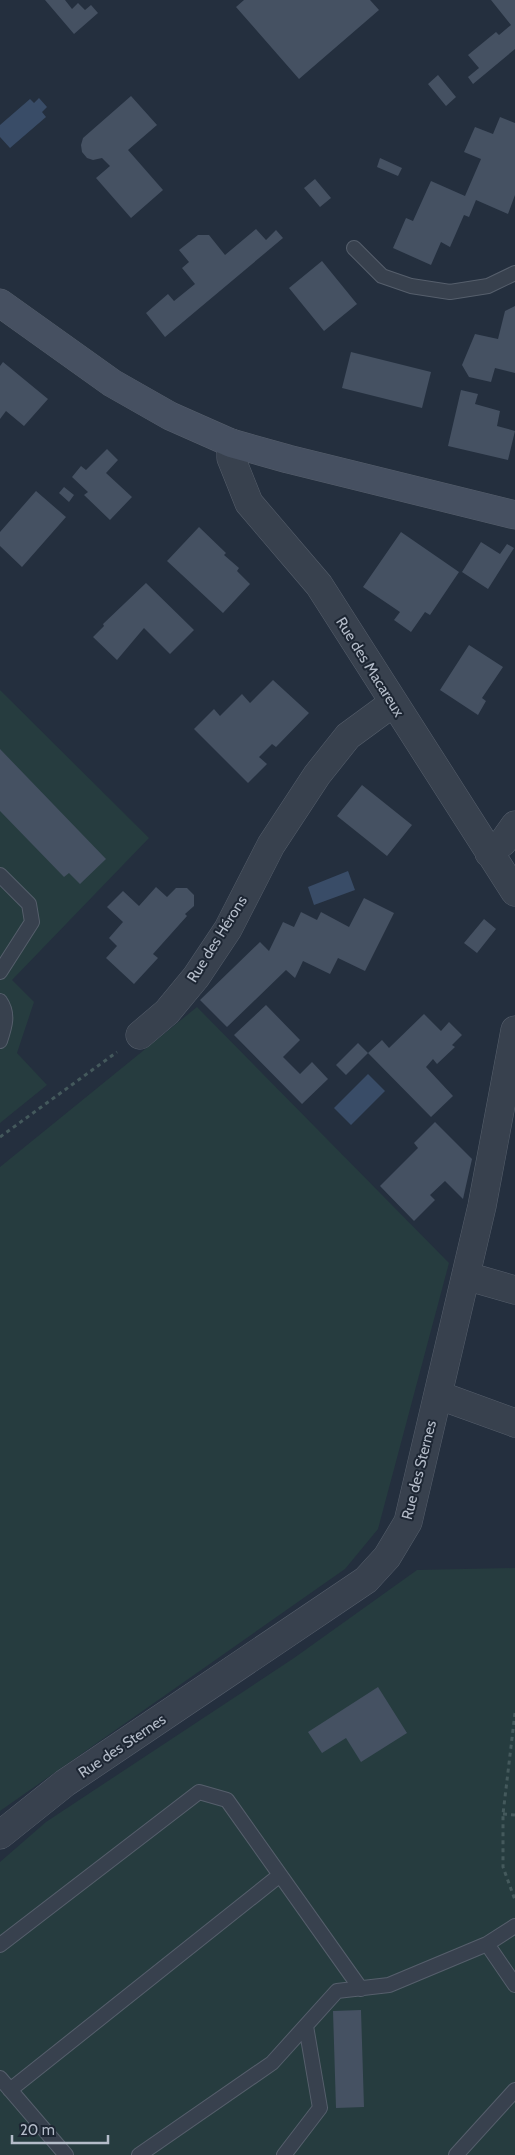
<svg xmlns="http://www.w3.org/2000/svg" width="515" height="2155" viewBox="0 0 515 2155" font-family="Cabin,sans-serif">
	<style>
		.green { fill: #263c3f }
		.water { fill: #394c67 }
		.building { fill: #455162 }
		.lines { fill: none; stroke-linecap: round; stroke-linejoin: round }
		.service-casing { stroke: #565f6c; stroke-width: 16 }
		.minor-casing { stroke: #565f6c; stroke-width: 29 }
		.secondary-casing { stroke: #565f6c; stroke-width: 29 }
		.path { stroke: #44595c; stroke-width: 3; stroke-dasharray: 4 4; stroke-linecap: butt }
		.service { stroke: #38414e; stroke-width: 14 }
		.minor { stroke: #38414e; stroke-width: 28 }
		.secondary { stroke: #465061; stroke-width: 28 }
		.labels { text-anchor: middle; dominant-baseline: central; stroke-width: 4; stroke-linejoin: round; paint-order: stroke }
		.street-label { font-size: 15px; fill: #b4bcc9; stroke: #1d2633 }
	</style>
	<rect width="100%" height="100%" fill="#242f3e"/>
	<path class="green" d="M0,690l149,148 -137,142 22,22 -17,51 30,32 -47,38z
		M197,1007l252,256 -71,266 -33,40 -345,242v-644z
		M515,1568v587h-515v-293l46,-40 248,-164 123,-88z"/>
	<path class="water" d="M39,98l8,9 -5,5 4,5 -36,31 -10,-11v-12l30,-26 4,4z
		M348,871l7,19 -41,15 -6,-18z
		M368,1074l17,17 -34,34 -17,-17z"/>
	<path class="building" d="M45,0h20l7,9 6,-6 7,7 6,-5 7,8 -24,21z
		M244,0h126l9,10 -80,69 -63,-72z
		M491,0h24v49l-42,35 -5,-7 11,-9 -11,-13 28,-23 3,3 12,-10z
		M438,75l18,22 -10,9 -18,-22z
		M131,96l26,29 -29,25 35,40 -32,28 -35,-40 14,-12 -8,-8 -9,2 -6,-2 -5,-6 -1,-7 2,-7z
		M500,117l15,6v72l-7,19 -32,-14 -7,17 -5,-2 -14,32 -9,-5 -10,23 -38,-17 13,-30 7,3 18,-40 34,15 16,-37 -17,-7 11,-25 18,7z
		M380,158l22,10 -4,8 -21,-9z
		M315,179l16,19 -11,9 -16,-19z
		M256,229l10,11 10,-10 7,8 -118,99 -19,-24 22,-19 6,7 21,-17 -13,-16 7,-6 -10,-12 19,-15h11l16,20z
		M322,261l35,43 -33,27 -35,-43z
		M515,306v67l-20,-5 -4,14 -22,-5 -7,-12 13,-31 23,5 7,-28z
		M351,352l80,20 -9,36 -80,-20z
		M3,362l45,37 -24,27 -18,-15 -6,8v-53z
		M461,390l17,4 -3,10 25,7 -3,15 18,5 -7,29 -60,-14z
		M107,449l11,11 -12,13 26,24 -22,23 -26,-25 4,-3 -16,-15 9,-11 5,4z
		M64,487l10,8 -5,7 -10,-9z
		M36,491l30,26 -44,50 -22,-21v-14z
		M199,527l27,26 -2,2 15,13 -2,3 13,13 -27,29 -56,-52z
		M401,532l58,40 -29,43 -5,-3 -14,20 -17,-12 6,-8 -37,-25z
		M481,542l19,12 7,-10 7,4 -26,41 -26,-17z
		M146,583l48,47 -24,24 -26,-26 -27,32 -24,-23 11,-11 -1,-2z
		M469,645l34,22 -21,31 4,3 -8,14 -38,-25z
		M273,680l36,33 -33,34 -4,-3 -13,13 8,7 -19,19 -54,-54 20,-20 6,7 22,-22 8,9z
		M0,749l106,110 -26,25 -11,-11 -5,4 -64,-66z
		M362,785l50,40 -25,31 -50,-40z
		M156,887l11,10 9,-9h11l7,7v11l-9,8 2,2 -34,38 5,4 -24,26 -28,-26 11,-12 -8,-8 14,-16 -16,-15 16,-16 16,15z
		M364,898l30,15 -29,58 -27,-13 -8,16 -27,-13 -8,17 -9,-8 -59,57 -27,-27 60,-58 9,9 14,-29 11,5 7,-15 16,8 4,-8 28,15z
		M484,919l12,10 -19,24 -13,-10z
		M266,1005l34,35 -17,17 17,17 12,-12 16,17 -26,25 -68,-69z
		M424,1014l17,17 8,-9 13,13 -10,10 3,2 -18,17 -4,-5 -7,8 27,29 -22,21 -63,-64 14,-13 7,8z
		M358,1043l10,10 -22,22 -10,-10z
		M435,1122l37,37 -9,40 -18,-18 -15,14 5,5 -21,21 -34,-35 38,-38 -4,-5z
		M378,1687l29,46 -46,29 -15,-24 -24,15 -14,-21z
		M361,2010l3,97 -28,1 -3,-97z"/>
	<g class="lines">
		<g class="service-casing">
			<path id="service" d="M354,248l28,28 29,10 39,6 38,-6 27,-13
				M0,875l29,29 3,18 -32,50
				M0,1001c9,13 5,25 0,40
				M487,1944l28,41
				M0,1945l199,-153 28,8 134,189
				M0,2078l66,77
				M10,2090l270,-215
				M139,2155l133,-92 65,-72 52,-6 98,-41 28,-18
				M284,2155l36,-47 -14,-82
				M456,2155l59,-65"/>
		</g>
		<g class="minor-casing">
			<path id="minor" d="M231,443v15l18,45 70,82 196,307
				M489,853l14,-11 12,-17
				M140,1035l27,-23 29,-35 32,-48 43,-84 46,-70 31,-39 45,-33
				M466,1276l49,14
				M438,1395l77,28
				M0,1835l65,-52 301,-203 21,-23 21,-35 74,-316 33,-176"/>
		</g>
		<g class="secondary-casing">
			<path id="secondary" d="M0,303l112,80 58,33 61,27 57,16 227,56"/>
		</g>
		<path class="path" d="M0,1137l117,-85
			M515,1713l-12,101v53l12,33
			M503,1814l12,1"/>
		<use href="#service" class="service"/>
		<use href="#minor" class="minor"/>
		<use href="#secondary" class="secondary"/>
	</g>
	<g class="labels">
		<g class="street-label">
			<text transform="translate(370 667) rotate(58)">Rue des Macareux</text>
			<text transform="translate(217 939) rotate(-58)">Rue des Hérons</text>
			<text transform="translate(419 1470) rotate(-76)">Rue des Sternes</text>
			<text transform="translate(122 1746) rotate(-34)">Rue des Sternes</text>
		</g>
	</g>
	<path d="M12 2135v8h96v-8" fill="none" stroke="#b4bcc9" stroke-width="2.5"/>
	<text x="20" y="2135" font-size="15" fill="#b4bcc9" stroke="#1d2633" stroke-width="4" paint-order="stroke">20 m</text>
</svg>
